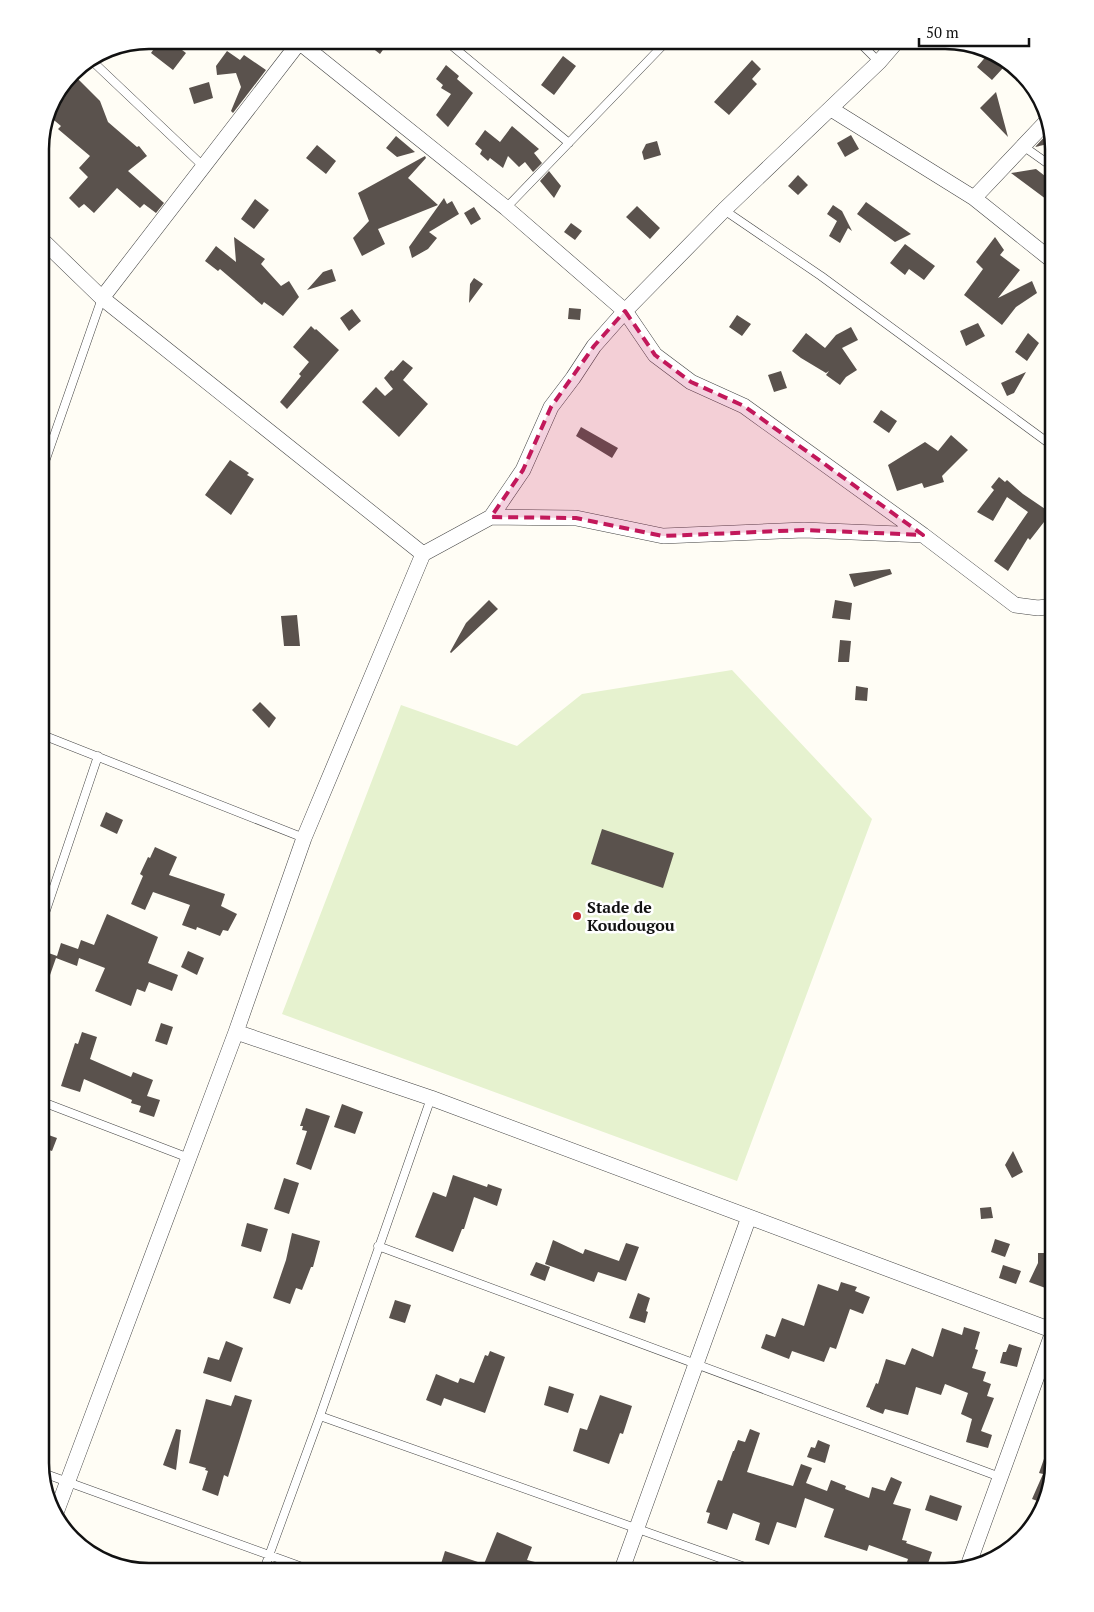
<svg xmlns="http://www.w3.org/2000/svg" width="1094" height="1612" viewBox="0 0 1094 1612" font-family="'PT Serif',serif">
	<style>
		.pitch { fill: #e6f2cf }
		.building { fill: #5a524d }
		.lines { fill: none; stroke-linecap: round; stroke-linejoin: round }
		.service-casing { stroke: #444; stroke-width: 9 }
		.minor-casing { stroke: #444; stroke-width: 16 }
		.service { stroke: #fff; stroke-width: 8 }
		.minor { stroke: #fff; stroke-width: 15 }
		.marked { fill: #c2185b; fill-opacity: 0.2; stroke: #c2185b; stroke-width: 4; stroke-dasharray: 10 6; stroke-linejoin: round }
		.poi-dot { fill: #c4262e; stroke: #fff; stroke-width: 2 }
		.labels { text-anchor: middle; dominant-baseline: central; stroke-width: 5; stroke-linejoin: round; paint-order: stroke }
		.poi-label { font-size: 16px; font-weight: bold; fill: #111; stroke: #fff; text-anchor: start }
		.rim { fill: none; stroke: #111; stroke-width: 2.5 }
	</style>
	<rect width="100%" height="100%" fill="#fffdf5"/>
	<path class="pitch" d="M732,670l140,149 -135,362 -455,-167 119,-309 116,41 65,-52z"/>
	<path class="building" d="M160,40h9l17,13 -13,17 -22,-17z
		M362,40h28l-10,14z
		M227,51l13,9 4,-5 22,15 -33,43 -2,-2 10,-24 -5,-14 -19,2 -1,-9z
		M988,54l15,14 -11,12 -15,-13z
		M563,56l13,10 -22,29 -13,-10z
		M752,60l9,9 -9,10 5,5 -28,31 -15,-13z
		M446,65l13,11 -2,3 16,14 -25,34 -12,-12 15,-21 -10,-6 2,-3 -7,-6z
		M75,76l25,25 8,21 29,25 2,-1 8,10 -19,15 36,32 -8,10 -12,-9 -4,4 -23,-20 -23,25 -10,-9 -5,4 -10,-10 19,-21 -9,-9 11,-12 -32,-27 3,-3 -12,-10 16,-19 -6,-5z
		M209,82l4,16 -19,6 -5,-16z
		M996,92l12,45 -28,-29z
		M512,126l27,23 -5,4 8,10 -9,9 -8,-10 -6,5 -11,-11 -5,12 -13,-10 -2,3 -8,-7 2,-4 -7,-6 10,-14 15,12z
		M1049,132l3,11 -17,4z
		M851,135l8,14 -14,8 -8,-14z
		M396,136l19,16 -18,5 -11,-9z
		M657,141l4,14 -17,5 -2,-8 4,-8z
		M317,145l19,16 -10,13 -20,-16z
		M425,156l1,2 -18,20 30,27 -60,24 7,15 -23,12 -9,-18 16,-17 -11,-28z
		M1036,169l18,14v22l-43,-32z
		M549,171l12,15 -7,12 -14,-17z
		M798,175l10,10 -10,10 -10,-9z
		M444,198l3,6 5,-3 7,13 -30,18 8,6 -9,11 -16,9 -3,-11z
		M255,199l14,11 -15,19 -13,-10z
		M866,202l45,32 -16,8 -38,-28z
		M833,205l9,6 10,20 -4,-3 -8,15 -11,-7 8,-15 -10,-7z
		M637,206l23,22 -10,11 -24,-22z
		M474,207l7,12 -10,6 -7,-12z
		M571,223l11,8 -7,9 -11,-8z
		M234,237l31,22 -4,5 20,22 8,-5 10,16 -16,19 -19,-14 -2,3 -42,-36 -2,2 -13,-10 11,-15 20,16z
		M995,237l9,13 -4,5 20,15 -22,28 34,-17 5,12 -21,14 -14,18 -38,-30 19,-26 -7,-7z
		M905,244l30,22 -11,14 -15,-11 -4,6 -15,-12z
		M332,269l4,12 -29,9 16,-18z
		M474,278l9,6 -14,19 1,-19z
		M569,308l12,1 -1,11 -12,-1z
		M352,309l9,12 -12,10 -9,-13z
		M737,315l14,9 -9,12 -13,-9z
		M978,323l7,13 -19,10 -6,-15z
		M311,326l4,4 1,-1 23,21 -52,59 -7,-7 21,-26 -2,-2 10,-12 -16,-15z
		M851,327l7,13 -16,8 15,22 -11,7 -6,8 -14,-10 3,-4 -3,2 -25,-15 -9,-7 14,-18 19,15 11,-13z
		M1028,333l11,10 -12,18 -12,-9z
		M403,360l10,8 -10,12 25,24 -29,33 -37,-35 14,-15 9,9 8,-7 -9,-11 7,-8 2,1z
		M781,371l6,17 -13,4 -6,-17z
		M1026,372l-12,21 -7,3 -6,-13z
		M881,410l16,11 -8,12 -16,-11z
		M581,427l37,21 -6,10 -36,-22z
		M951,435l17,15 -26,26 2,6 -20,6 -2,-5 -25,8 -9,-26 37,-23 13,9z
		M230,460l19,13 -2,2 7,4 -23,36 -26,-20z
		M999,477l6,5 2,-2 16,14 28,19 -21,27 -2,-2 -20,33 -14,-10 34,-49 -21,-15 -14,24 -16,-9 17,-22 -3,-3z
		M890,569l2,5 -38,13 -5,-13z
		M489,600l9,9 -47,44 -1,-1 16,-29z
		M835,600l17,3 -2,17 -18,-2z
		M297,615l3,31h-16l-3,-30z
		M840,640l11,1 -2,21h-11z
		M856,686l12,2 -1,13 -12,-1z
		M260,702l16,16 -7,10 -17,-18z
		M106,812l17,8 -6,14 -17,-8z
		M602,829l72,24 -11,35 -72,-24z
		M155,847l22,10 -8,18 56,19 -4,12 16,8 -9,17 -5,-1 -3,6 -23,-9 -1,3 -14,-5 8,-20 -37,-13 -8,18 -14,-6 12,-28 -3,-2 8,-17 2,1z
		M107,914l51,23 -10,26 30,12 -6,16 -23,-9 -4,10 -8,-3 -6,17 -36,-15 10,-23 -26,-10 -2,8 -21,-8 -6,17 -10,-3v-22l17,6 4,-13 17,6 3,-9 13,5z
		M188,951l16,7 -7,17 -16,-8z
		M161,1023l12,4 -6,18 -12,-4z
		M82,1032l15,5 -7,22 41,18 2,-5 20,8 -6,16 13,4 -6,17 -15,-5 2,-6 -10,-3 1,-3 -48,-21 -4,13 -19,-6 14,-43 3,1z
		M342,1104l21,8 -8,22 -21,-7z
		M306,1108l24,8 -19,54 -15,-6 11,-33 -5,-1 1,-4h-3z
		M40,1132l17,6 -5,13 -12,-4z
		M1013,1151l10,21 -11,6 -7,-13z
		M453,1175l34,12 1,-3 14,5 -5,17 -23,-9 -10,32h-2l-9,23 -38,-15 18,-45 13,5z
		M284,1178l15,5 -10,31 -15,-5z
		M991,1207l2,11 -12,1 -1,-11z
		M247,1223l21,6 -7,23 -20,-6z
		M292,1233l28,8 -7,26h-2l-9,23 -6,-2 -6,16 -17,-6 13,-38z
		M995,1239l15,5 -5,13 -14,-5z
		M553,1240l30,14 2,-5 34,12 7,-18 13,4 -13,34 -28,-9 -4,10 -49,-18z
		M1038,1253h13v19l3,1v8l-3,9 -22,-8 9,-19z
		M536,1262l14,5 -5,14 -15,-6z
		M1003,1265l18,6 -5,13 -17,-6z
		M841,1282l16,5 -2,4 15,6 -7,17 -13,-5 -14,40 -6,-2 -6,15 -32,-11 -3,8 -28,-11 5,-14 9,3 7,-19 22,8 14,-42 20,7z
		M638,1293l12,5 -4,13 2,1 -3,11 -16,-5z
		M395,1300l16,5 -6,18 -16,-5z
		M964,1327l16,5 -5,17 3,1 -6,18 14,4 -3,9 8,3 -4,12 7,2 -13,33 11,4 -4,13 -22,-6 6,-23 -11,-5 7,-21 -23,-9 -4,11 -25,-8 -8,28 -23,-6 -2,5 -13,-5v-1l-4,-1 10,-24 2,1 8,-25 19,6 7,-17 21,9 9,-29 20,7z
		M226,1341l17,7 -12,34 -28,-9 5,-16 11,3z
		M1009,1344l13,4 -5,19 -17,-4 3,-11h3z
		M490,1351l15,6 -20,56 -41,-15 -3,8 -15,-6 10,-26 22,9 2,-5 14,5 11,-28 3,1z
		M549,1386l25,8 -6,19 -24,-8z
		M235,1395l17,5 -24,77 -4,-2 -6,21 -16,-6 6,-19 -3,-1 1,-2 -17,-5 17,-64 25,7z
		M600,1395l32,11 -9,28 -3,-1 -11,31 -36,-13 7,-23 7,2z
		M176,1429l5,1 -5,40 -13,-5z
		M750,1429l10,4 -13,39 46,14 8,-22 11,4 -6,15 21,8 4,-11 15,6 -1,3 24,9 3,-11 13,4 6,-14 11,5 -9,22 18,5 -9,31 5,1 -1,2 26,9 -7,20h-17l3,-9 -4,-1 1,-3 -39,-14 -2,6 -43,-14 10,-28 -29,-11 -9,30 -19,-6 -8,23 -14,-5 5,-17 -27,-10 -6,17 -20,-7 3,-10 -4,-1 12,-32 4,1 11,-30h1l4,-11 7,2z
		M1052,1436h2v28l-11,39 -11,-4 11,-25 -4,-1z
		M818,1440l12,5 -5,18 -18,-6 4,-10 4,1z
		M930,1495l32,11 -5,15 -32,-11z
		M497,1532l35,15 -5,13 32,8v4h-105l-14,-5 5,-16 39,13z"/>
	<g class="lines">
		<g class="service-casing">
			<path id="service" d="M445,40l124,103
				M857,40l22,22
				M90,59l113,107
				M1023,146l31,22
				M506,208l162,-168
				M724,210l97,66 233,171
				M40,476l62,-178
				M40,734l264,104
				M40,928l58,-172
				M40,1101l149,57
				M378,1246l622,231
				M320,1416l439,156
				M43,1473l273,99
				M263,1572l57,-156 111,-318"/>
		</g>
		<g class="minor-casing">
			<path id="minor" d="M299,42l207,166 119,103 30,44 36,27 53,24 179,129 92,70 23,3 16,-2
				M831,109l143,89 80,64
				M974,198l73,-77
				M40,238l62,60 321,256 68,-37 85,1 87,18 141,-6 119,5
				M102,298l199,-258
				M491,517l32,-47 28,-63 22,-29 21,-32 31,-35 99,-101 155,-148 19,-22
				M236,1032l195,66 623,233
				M54,1518l182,-486 68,-194 119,-284
				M968,1566l86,-237
				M621,1572l128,-355"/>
		</g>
		<use href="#service" class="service"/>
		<use href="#minor" class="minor"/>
	</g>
	<path class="marked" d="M625,311l30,44 36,27 53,24 179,129 -119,-5 -141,6 -87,-18 -85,-1 32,-47 28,-63 43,-61z"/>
	<circle class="poi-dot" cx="577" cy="916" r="5"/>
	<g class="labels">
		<g class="poi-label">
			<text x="587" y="907">Stade de<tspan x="587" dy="18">Koudougou</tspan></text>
		</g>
	</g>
	<path d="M0 0H1094V1612H0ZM149 49H945A100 100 0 0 1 1045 149V1463A100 100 0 0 1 945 1563H149A100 100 0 0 1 49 1463V149A100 100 0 0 1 149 49Z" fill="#fff" fill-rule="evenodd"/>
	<path class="rim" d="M149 49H945A100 100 0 0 1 1045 149V1463A100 100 0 0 1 945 1563H149A100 100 0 0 1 49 1463V149A100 100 0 0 1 149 49Z"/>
	<path d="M919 38v8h110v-8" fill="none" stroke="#111111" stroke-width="2.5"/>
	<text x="926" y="38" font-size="15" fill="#111111" stroke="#ffffff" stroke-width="4" paint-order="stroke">50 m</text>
</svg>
